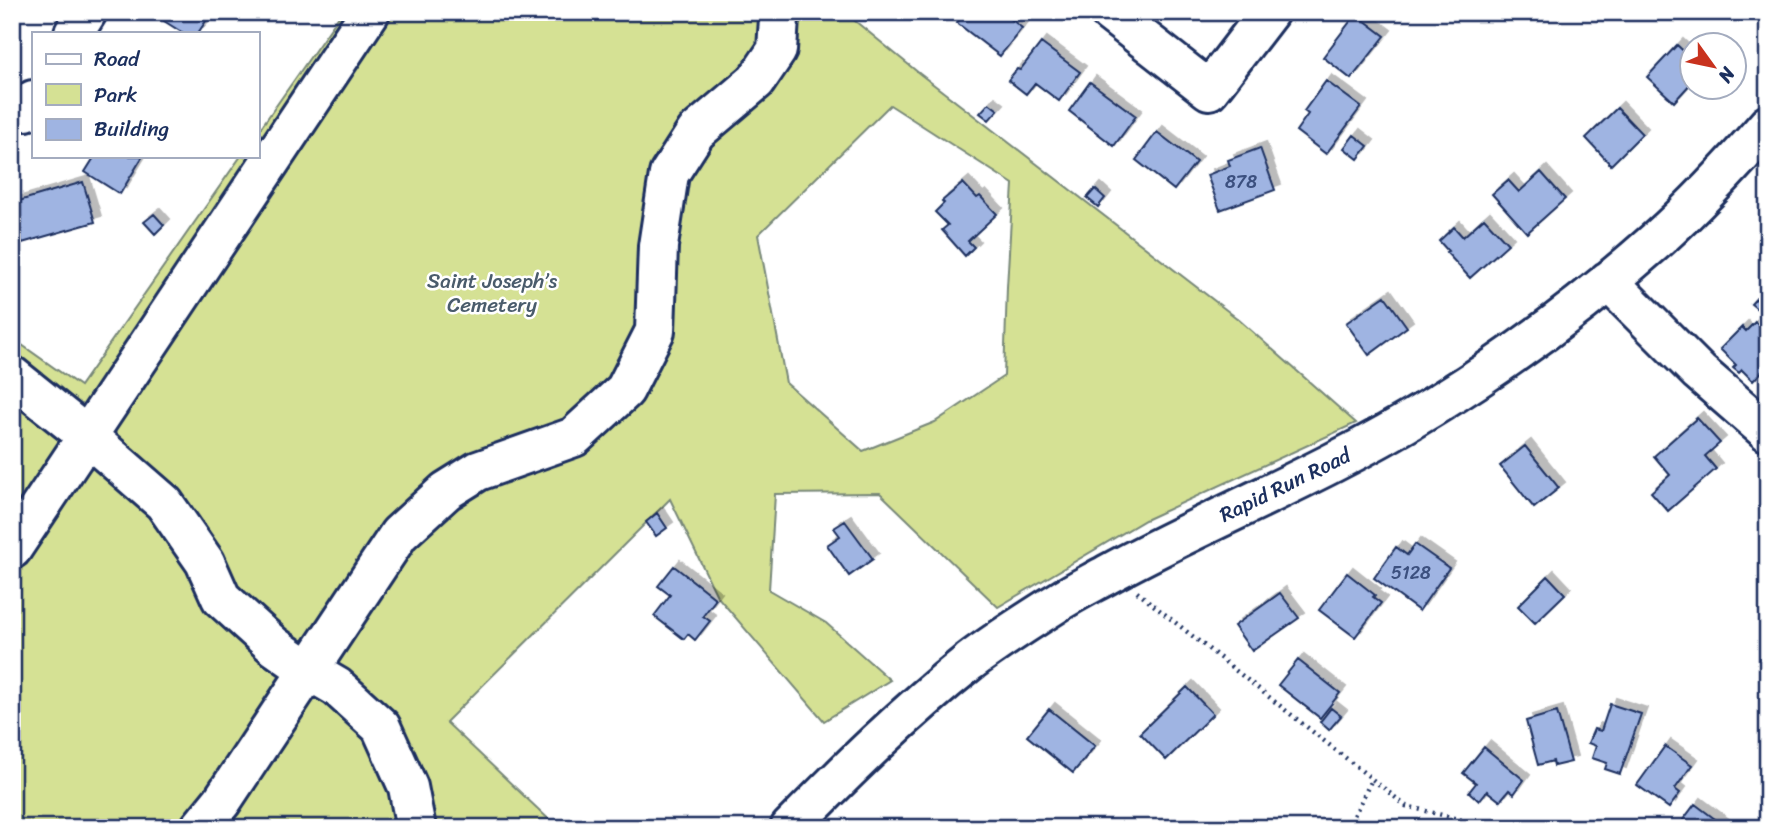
<svg xmlns="http://www.w3.org/2000/svg" width="1780" height="840" viewBox="0 0 1780 840" font-family="Sriracha,sans-serif">
	<style>
		.green { fill: #d5e194; stroke: #788879; stroke-width: 2; fill-rule: evenodd }
		.building { fill: #9fb4e2; stroke: #1b2f5e; stroke-width: 2; filter: url(#shadow) }
		.lines { fill: none; stroke-linecap: round; stroke-linejoin: round }
		.minor-casing { stroke: #1b2f5e; stroke-width: 44 }
		.path { stroke: #1b2f5e; stroke-width: 4.5; stroke-dasharray: 2 5; stroke-linecap: butt }
		.minor { stroke: #fff; stroke-width: 38 }
		.labels { text-anchor: middle; dominant-baseline: central; stroke-width: 5; stroke-linejoin: round; paint-order: stroke }
		.number-label { font-size: 18px; fill: #3c507f }
		.park-label { font-size: 21px; fill: #4a5c6c; stroke: #fff }
		.street-label { font-size: 21px; fill: #1b2f5e; stroke: #fff }
	</style>
	<defs>
		<filter id="shadow"><feDropShadow dx="6" dy="-6" stdDeviation="0" flood-color="#0004"/></filter>
	</defs>
	<rect width="100%" height="100%" fill="#fff"/>
	<filter id="ink" filterUnits="userSpaceOnUse"><feTurbulence type="fractalNoise" baseFrequency=".0143" numOctaves="2"/><feDisplacementMap in="SourceGraphic" scale="14" xChannelSelector="R" yChannelSelector="G"/><feConvolveMatrix kernelMatrix="1 2 1 2 8 2 1 2 1" color-interpolation-filters="sRGB"/></filter>
	<g filter="url(#ink)">
		<path class="green" d="M342,12h502l76,62 318,245 118,104 -211,97 -147,87 -118,-114 -105,1 -6,96 57,33 64,57 -66,41 -107,-125 -47,-97 -224,223 112,106h-546v-490l68,48 161,-230h16v-23zM890,105l123,79 -6,103 -3,89 -69,46 -72,29 -77,-68 -28,-148z"/>
		<path class="building" d="M158,12h54l-14,21h-15l-27,-17z
			M965,12h37l20,16 -22,28 -43,-33z
			M1356,14l29,22 -34,43 -28,-22z
			M1041,43l39,29 -21,29 -24,-18 -9,11 -18,-14 9,-11 3,1z
			M1677,45l15,14v23l-18,20 -27,-25z
			M1326,81l35,26 -35,47 -30,-23 12,-17 -4,-3z
			M1090,82l46,34 -22,30 -45,-35z
			M989,103l9,7 -9,10 -9,-7z
			M1617,108l25,26 -31,31 -25,-27z
			M1157,132l39,30 -22,28 -38,-30z
			M1354,135l14,11 -10,13 -14,-11z
			M1260,148l15,42 -55,20 -13,-35 23,-9 -2,-6z
			M95,156h48l-23,38 -35,-22z
			M1541,172l24,27 -38,34 -35,-39 16,-14 11,12z
			M83,182l12,40 -73,21 -10,-32v-8z
			M963,183l14,15 3,-2 17,18 -29,27 6,6 -9,9 -23,-26 6,-5 -13,-13 9,-9 -2,-2z
			M1095,189l10,9 -7,9 -11,-9z
			M154,214l10,11 -9,9 -11,-12z
			M1484,218l24,26 -38,34 -24,-26 2,-1 -9,-10 15,-14 9,10z
			M1768,285v33l-17,-14z
			M1385,296l22,31 -38,28 -23,-32z
			M1755,322l13,12v31l-15,16 -11,-11 -3,3 -6,-5 3,-3 -16,-16 22,-22 4,4z
			M1697,418l23,25 -15,13 11,13 -48,42 -17,-19 19,-17 -16,-19z
			M1525,446l34,42 -25,20 -34,-42z
			M657,513l10,15 -11,8 -10,-14z
			M845,521l28,38 -24,17 -22,-31 13,-9 -6,-8z
			M1415,544l34,24 -30,43 -45,-33 22,-31 11,8z
			M674,566l42,33 -13,17 7,5 -15,19 -7,-6 -4,5 -30,-23 16,-21 -12,-9z
			M1347,573l28,22 -2,2 8,6 -26,34 -36,-27z
			M1548,576l17,18 -30,29 -17,-17z
			M1280,593l19,25 -47,33 -18,-25z
			M1298,660l42,33 -20,25 -42,-33z
			M1187,687l26,27 -47,46 -26,-27z
			M1610,704l31,10 -21,60 -15,-5 2,-6 -15,-5 4,-12 -8,-3 6,-14 7,2z
			M1331,708l10,8 -12,14 -9,-8z
			M1049,709l46,37 -22,27 -46,-37z
			M1557,712l14,50 -17,4 -1,-5 -15,4 -12,-44z
			M1665,746l27,19 -17,24 5,4 -11,15 -32,-23z
			M1484,747l40,33 -10,14 -5,-4 -9,11 -13,-10 -8,10 -10,-9 7,-9 -13,-10z
			M1695,804l32,24h-50z"/>
		<g class="lines">
			<g class="minor-casing">
				<path id="minor" d="M1109,12l100,78 60,-78
					M74,33l13,-21
					M26,111l7,-11
					M1608,281l91,91 69,60
					M12,376l75,60 77,67 41,59 16,36 53,48 34,24 29,17 44,40 27,60 8,41
					M12,549l358,-537
					M200,828l22,-27 177,-267 47,-43 32,-20 96,-34 51,-47 30,-59 3,-85 11,-72 27,-42 60,-51 21,-31 2,-32 -3,-6
					M790,828c57,-58 115,-115 179,-166 29,-22 61,-42 91,-61 16,-10 32,-18 48,-27 73,-40 150,-73 224,-111 118,-60 227,-136 326,-224 39,-35 75,-74 110,-114"/>
			</g>
			<path class="path" d="M1137,592l269,214 88,22
				M1348,828l24,-49"/>
			<use href="#minor" class="minor"/>
		</g>
	</g>
	<g class="labels">
		<g class="number-label">
			<text x="1241" y="182">878</text>
			<text x="1411" y="573">5128</text>
		</g>
		<g class="park-label">
			<text x="492" y="281">Saint Joseph’s<tspan x="492" dy="24">Cemetery</tspan></text>
		</g>
		<g class="street-label">
			<text transform="translate(1285 485) rotate(-26)">Rapid Run Road</text>
		</g>
	</g>
	<rect width="1780" height="840" fill="none" stroke="#fff" stroke-width="42"/>
	<rect x="21" y="21" width="1738" height="798" fill="none" stroke="#1b2f5e" stroke-width="2.5" filter="url(#ink)"/>
	<rect x="32" y="32" width="228" height="126" fill="#ffffff" stroke="#a4acbf" stroke-width="2"/>
	<rect x="46" y="54" width="35" height="10" fill="#ffffff" stroke="#a4acbf" stroke-width="2"/>
	<text x="94" y="66" font-size="21" fill="#1b2f5e">Road</text>
	<rect x="46" y="84" width="35" height="21" fill="#d5e194" stroke="#a4acbf" stroke-width="2"/>
	<text x="94" y="102" font-size="21" fill="#1b2f5e">Park</text>
	<rect x="46" y="119" width="35" height="21" fill="#9fb4e2" stroke="#a4acbf" stroke-width="2"/>
	<text x="94" y="136" font-size="21" fill="#1b2f5e">Building</text>
	<g transform="translate(1713 66) rotate(123)"><circle r="33" fill="#ffffff" stroke="#a4acbf" stroke-width="2"/>
	<path d="M0-5L12 26L0 18L-12 26Z" fill="#c8321e"/>
	<text y="-10" font-size="19" font-weight="bold" text-anchor="middle" fill="#1b2f5e">N</text>
	</g>
</svg>
